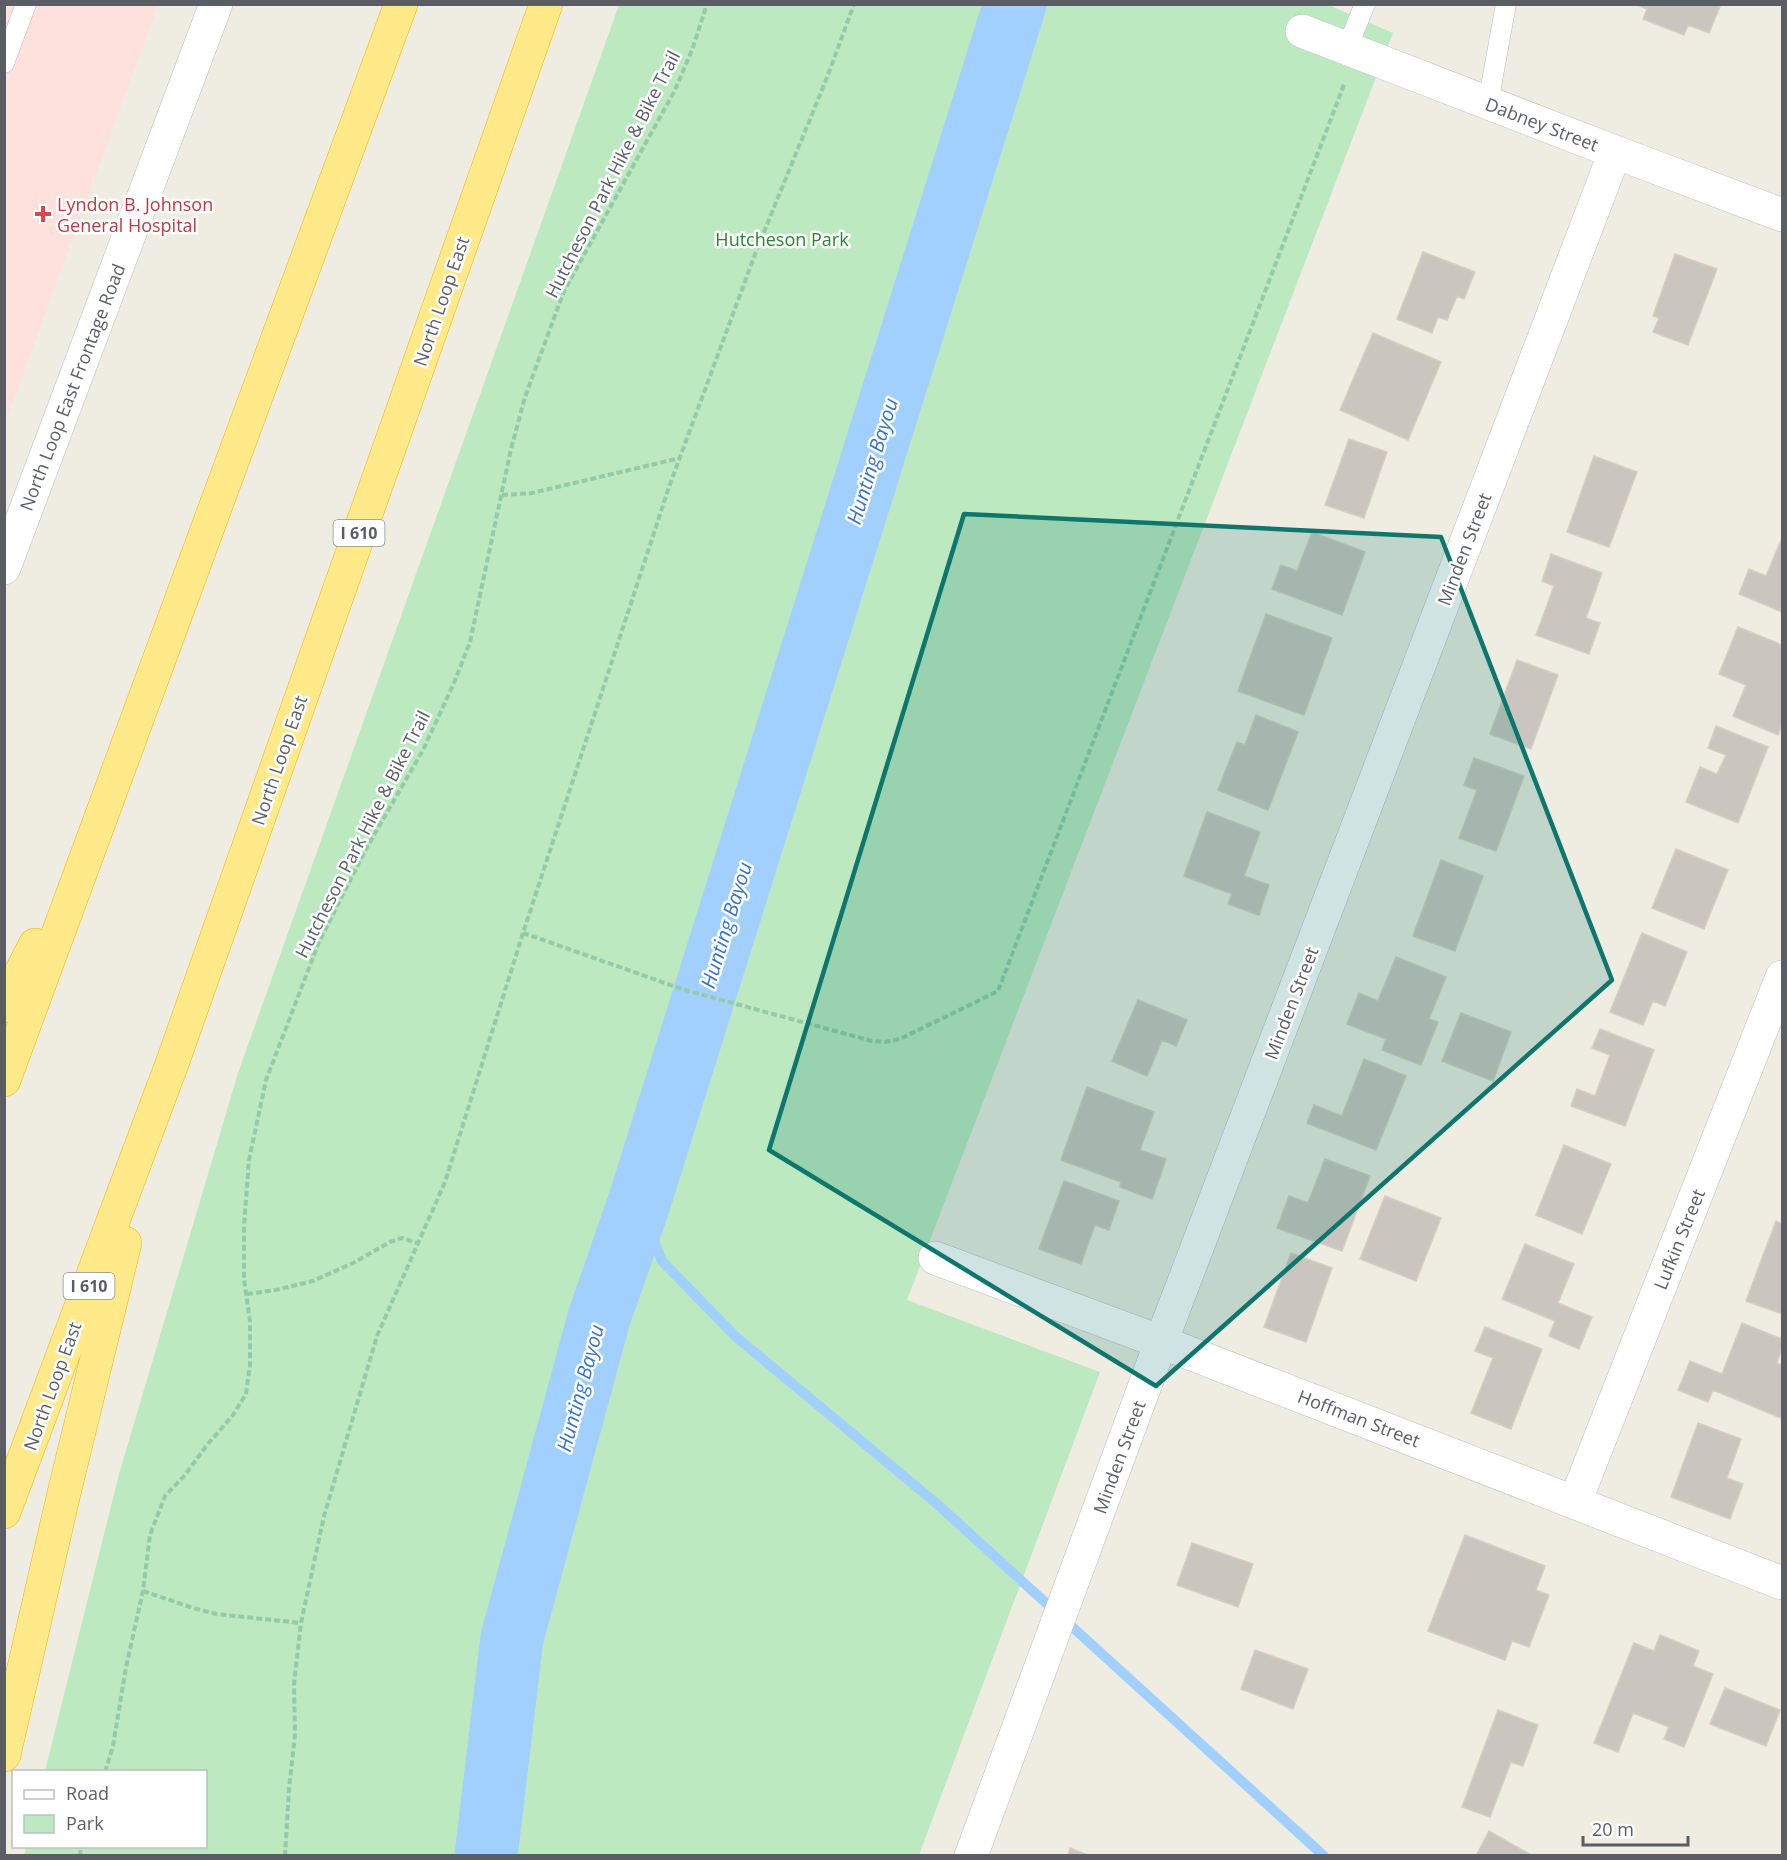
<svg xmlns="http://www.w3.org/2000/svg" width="1787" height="1860" viewBox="0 0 1787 1860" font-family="'Open Sans',sans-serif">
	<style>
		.medical { fill: #fee1dc }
		.green { fill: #bce9bf }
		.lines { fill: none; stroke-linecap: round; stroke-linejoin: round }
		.stream { stroke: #a1d0ff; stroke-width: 10 }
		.river { stroke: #a1d0ff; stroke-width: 63 }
		.building { fill: #cac6bf; stroke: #d4cfc0; stroke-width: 1.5 }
		.lane-casing { stroke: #babcc2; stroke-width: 21 }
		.street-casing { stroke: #babcc2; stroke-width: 34 }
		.secondary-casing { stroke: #b8bbc2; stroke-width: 34 }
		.highway-casing { stroke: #f0b500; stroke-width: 34 }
		.path { stroke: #94caa7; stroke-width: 4; stroke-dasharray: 6 3; stroke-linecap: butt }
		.lane { stroke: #fff; stroke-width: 20 }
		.street { stroke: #fff; stroke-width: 33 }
		.secondary { stroke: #fff; stroke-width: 33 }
		.highway { stroke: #ffe988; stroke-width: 33 }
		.marked { fill: #0f766e; fill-opacity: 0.2; stroke: #0f766e; stroke-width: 4.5; stroke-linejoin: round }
		.health-dot { fill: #e0444e; stroke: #fff; stroke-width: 2 }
		.labels { text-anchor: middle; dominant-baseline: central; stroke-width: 5; stroke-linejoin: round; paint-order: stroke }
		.shield { fill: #fff; stroke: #8c8e92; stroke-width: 1.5 }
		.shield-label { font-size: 16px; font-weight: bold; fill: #5a5e64 }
		.street-label { font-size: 18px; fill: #5a5e64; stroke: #fff }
		.health-label { font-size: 18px; fill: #be3a42; stroke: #fff; text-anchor: start }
		.park-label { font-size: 18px; fill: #2c8236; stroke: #fff }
		.water-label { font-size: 20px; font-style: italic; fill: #3773c5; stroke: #fff }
	</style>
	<rect width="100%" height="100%" fill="#efede2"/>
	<path class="medical" d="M5,5h153l-153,419z"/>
	<path class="green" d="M1326,4l67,29 -486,1267 193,72 -181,483 -895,1 2,-9 180,-1v-74l-161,-1 74,-297 119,-401 381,-1068z"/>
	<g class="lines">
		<path class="stream" d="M639,1203l23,58 74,76 200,166 388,353"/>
		<path class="river" d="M486,1856l26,-218 87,-320 40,-115 376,-1199"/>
	</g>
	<path class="building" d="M1635,4h86l-12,29 -21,-8 -4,10 -41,-16 4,-10z
		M1423,252l52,20 -11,27 -7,-3 -10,24 -9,-3 -6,16 -35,-14z
		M1675,254l42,15 -29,76 -35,-13 6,-14 -6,-2z
		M1373,333l68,29 -33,78 -68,-30z
		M1349,439l38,13 -23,66 -39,-13z
		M1594,456l43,16 -28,75 -42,-15z
		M1312,532l53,20 -23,63 -70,-26 9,-24 16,6z
		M1782,538v74l-43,-18 10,-25 17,7z
		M1551,554l51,19 -16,45 14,5 -11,31 -53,-19 18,-49 -12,-5z
		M1266,614l66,24 -28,77 -66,-24z
		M1738,627l44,18v79l-4,11 -45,-19 13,-31 -27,-11z
		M1517,660l41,15 -27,74 -41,-15z
		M1256,715l42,17 -30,78 -50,-20 19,-48 8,3z
		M1716,726l52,21 -30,76 -52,-21 14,-35 17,7 9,-19 -18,-7z
		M1474,758l50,18 -28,75 -37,-13 18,-48 -13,-5z
		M1207,812l53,20 -16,44 25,9 -10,30 -31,-11 4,-10 -48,-18z
		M1676,849l52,21 -24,59 -52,-21z
		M1441,860l42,16 -28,75 -42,-15z
		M1642,933l45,19 -22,54 -12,-5 -10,24 -33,-13z
		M1396,957l50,20 -17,42 9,3 -17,43 -39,-15 4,-11 -39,-15 12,-31 19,8z
		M1138,1000l49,20 -11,26 -14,-6 -15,36 -35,-15z
		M1461,1013l50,19 -18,49 -51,-20z
		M1600,1029l54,21 -29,76 -54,-20 6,-17 18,7 15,-41 -18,-7z
		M1364,1059l42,17 -30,74 -69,-27 7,-18 28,11z
		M1087,1087l67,25 -14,38 26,9 -14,40 -32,-12 1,-5 -60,-22z
		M1564,1145l47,19 -29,70 -46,-19z
		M1325,1159l45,17 -28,75 -65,-23 12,-32 19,7z
		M1064,1181l55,20 -10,29 -14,-5 -14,39 -42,-15z
		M1385,1196l56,22 -25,63 -56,-22z
		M1776,1221l6,3v90l-36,-13z
		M1525,1244l49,20 -16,39 34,14 -13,32 -30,-13 6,-15 -53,-22z
		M1291,1253l41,15 -26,74 -42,-15z
		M1742,1323l40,16v9l-5,15 5,2v49l-1,4 -68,-28 -5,12 -30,-12 12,-29 32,13z
		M1485,1327l57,22 -31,80 -40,-16 22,-55 -18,-7z
		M1698,1423l43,16 -14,39 16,6 -13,35 -59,-22z
		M1465,1535l80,31 -9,24 13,5 -20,52 -17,-6 -7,19 -77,-29z
		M1192,1543l61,21 -15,43 -61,-22z
		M1660,1635l39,16 -6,15 20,8 -29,73 -20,-8 5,-12 -36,-14 -15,39 -24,-9 40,-100 20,8z
		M1255,1650l53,19 -15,40 -52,-20z
		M1725,1688l55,22 -14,36 -56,-22z
		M1498,1710l40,15 -15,41 -12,-4 -21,55 -28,-10z
		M1489,1831l44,25h-57z
		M1070,1848l20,8h-22z"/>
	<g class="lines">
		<g class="lane-casing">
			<path id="lane" d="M1347,48l18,-44
				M4,63l22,-59
				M1488,103l18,-99"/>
		</g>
		<g class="street-casing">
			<path id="street" d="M1302,31l313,121 167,63
				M935,1258l226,84 621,241
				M1575,1502l207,-525
				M971,1856l190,-514 454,-1190"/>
		</g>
		<g class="secondary-casing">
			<path id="secondary" d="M4,568l212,-564"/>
		</g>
		<g class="highway-casing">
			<path id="highway" d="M4,1006l31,-61
				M4,1080l397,-1076
				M4,1512l169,-451 373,-1057
				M4,1755l60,-262 61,-250"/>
		</g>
		<path class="path" d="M502,495l30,-2 148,-35
			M523,933l162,57 187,51 13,1 15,-3 98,-48 347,-909
			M247,1294l29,-4 37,-9 42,-19 35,-20 12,-4 15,5
			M143,1591l50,17 23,6 85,9
			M105,1772l8,-26 13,-79 17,-76 7,-56 15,-39 20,-21 22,-30 26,-30 13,-21 4,-29v-43l-6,-43v-53l5,-66 17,-80 53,-138 47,-93 57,-99 31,-67 16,-41 41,-193 14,-52 39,-106 111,-201 17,-40 15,-46
			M80,1856l1,-10
			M285,1856l4,-67 6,-54 -1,-51 7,-61 23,-107 53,-180 68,-154 78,-249 146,-446 88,-238 71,-174 26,-71"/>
		<use href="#lane" class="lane"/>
		<use href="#street" class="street"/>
		<use href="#secondary" class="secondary"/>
		<use href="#highway" class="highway"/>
	</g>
	<path class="marked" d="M964,514l477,23 171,443 -456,406 -387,-236z"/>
	<path class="health-dot" d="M40 205h6v6h6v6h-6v6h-6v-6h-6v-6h6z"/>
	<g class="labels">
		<g class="shield">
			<rect x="333.5" y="520" width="51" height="26" rx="4.5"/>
			<rect x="63.5" y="1273" width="51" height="26" rx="4.5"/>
		</g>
		<g class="shield-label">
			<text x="359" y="533">I 610</text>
			<text x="89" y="1286">I 610</text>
		</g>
		<g class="street-label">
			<text transform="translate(1542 124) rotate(21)">Dabney Street</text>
			<text transform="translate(612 174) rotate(-63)">Hutcheson Park Hike &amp; Bike Trail</text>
			<text transform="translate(441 301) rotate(-71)">North Loop East</text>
			<text transform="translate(72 387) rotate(-69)">North Loop East Frontage Road</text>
			<text transform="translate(1464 549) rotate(-69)">Minden Street</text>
			<text transform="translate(279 760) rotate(-71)">North Loop East</text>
			<text transform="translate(362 834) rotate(-63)">Hutcheson Park Hike &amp; Bike Trail</text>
			<text transform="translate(1291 1003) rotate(-69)">Minden Street</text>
			<text transform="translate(1679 1239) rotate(-68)">Lufkin Street</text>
			<text transform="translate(52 1386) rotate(-70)">North Loop East</text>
			<text transform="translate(1359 1418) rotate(21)">Hoffman Street</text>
			<text transform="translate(1119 1457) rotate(-70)">Minden Street</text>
		</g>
		<g class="health-label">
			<text x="57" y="204">Lyndon B. Johnson<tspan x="57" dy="21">General Hospital</tspan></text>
		</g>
		<g class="park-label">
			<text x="782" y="239">Hutcheson Park</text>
		</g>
		<g class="water-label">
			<text transform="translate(872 461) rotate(-73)">Hunting Bayou</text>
			<text transform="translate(726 925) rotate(-73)">Hunting Bayou</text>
			<text transform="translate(580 1388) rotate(-75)">Hunting Bayou</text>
		</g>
	</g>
	<rect width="1787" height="1860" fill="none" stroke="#5a5e64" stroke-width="12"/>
	<rect x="12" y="1770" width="195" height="78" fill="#ffffff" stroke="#bdbfc1" stroke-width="1.5"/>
	<rect x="24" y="1790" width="30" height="9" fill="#ffffff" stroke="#bdbfc1" stroke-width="1.5"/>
	<text x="66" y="1800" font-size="18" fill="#5a5e64">Road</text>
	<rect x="24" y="1815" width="30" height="18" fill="#bce9bf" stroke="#bdbfc1" stroke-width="1.5"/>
	<text x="66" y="1830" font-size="18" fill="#5a5e64">Park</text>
	<path d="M1583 1836v9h105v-9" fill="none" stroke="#5a5e64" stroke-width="3"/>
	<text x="1592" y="1836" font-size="18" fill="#5a5e64" stroke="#ffffff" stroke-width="4.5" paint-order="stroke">20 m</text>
</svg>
